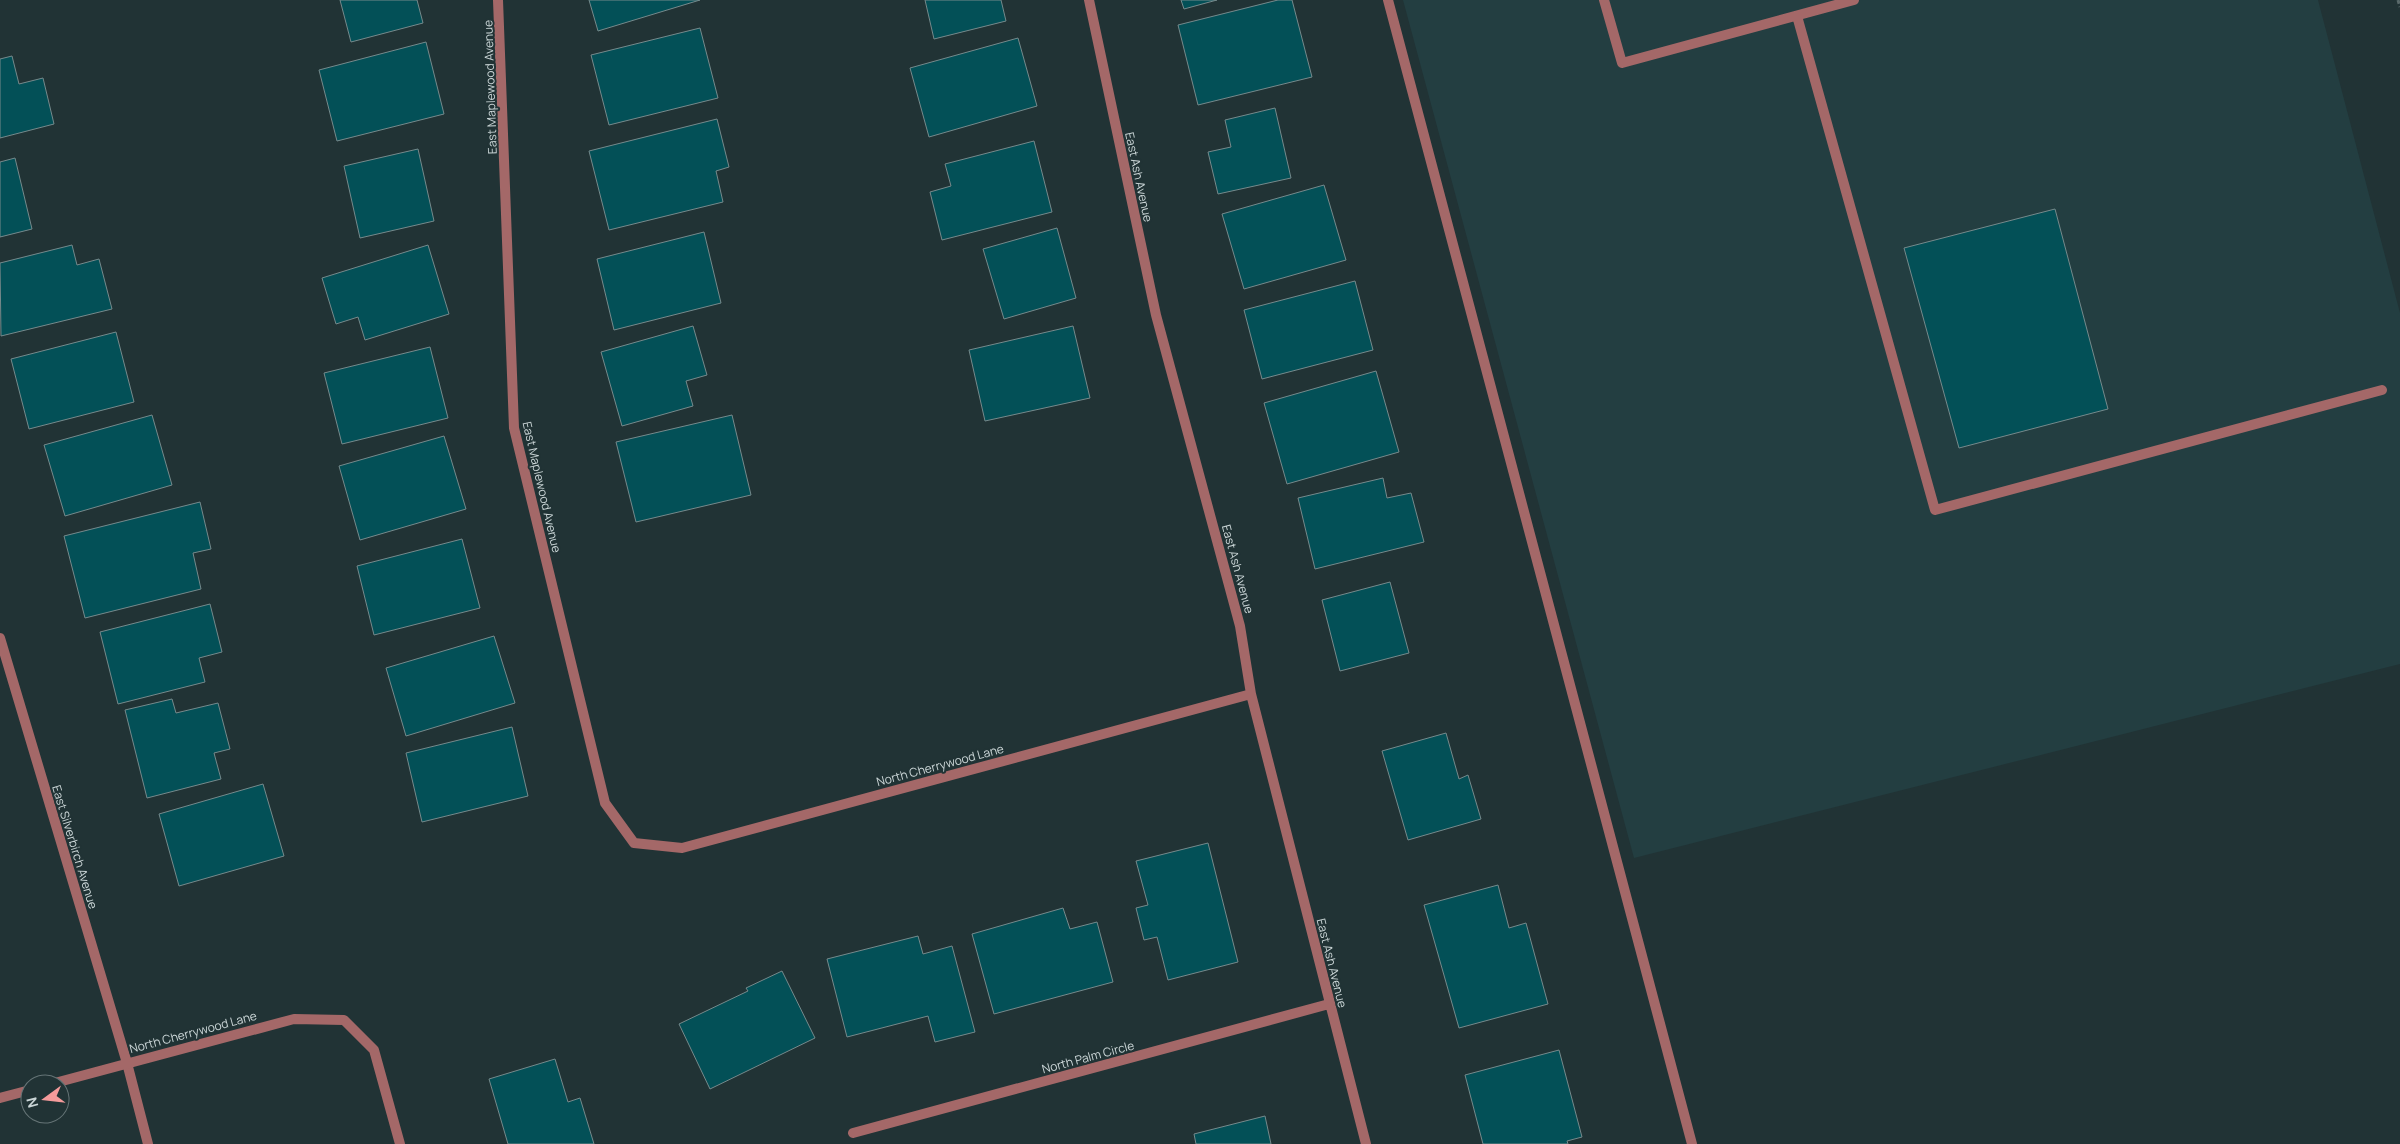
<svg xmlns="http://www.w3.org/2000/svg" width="2400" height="1144" viewBox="0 0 2400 1144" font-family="Manrope,sans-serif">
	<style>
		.built { fill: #233e41 }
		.building { fill: #035057; stroke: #768a8c }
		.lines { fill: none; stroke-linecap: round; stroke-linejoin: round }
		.path { stroke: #5a6a6b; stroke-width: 3; stroke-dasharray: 4 2.5; stroke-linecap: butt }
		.lane { stroke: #a46868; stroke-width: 10 }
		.street { stroke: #a46868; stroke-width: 10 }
		.labels { text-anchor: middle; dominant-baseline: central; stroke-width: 4; stroke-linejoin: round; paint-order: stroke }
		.street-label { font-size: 12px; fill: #cbd6d7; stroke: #213335 }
	</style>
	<rect width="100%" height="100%" fill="#213335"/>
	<path class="built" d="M1403,0h915l82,313v351l-766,194z"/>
	<path class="building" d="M340,0h77l6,23 -72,19z
		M589,0h111l-102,31z
		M925,0h76l5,21 -72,18z
		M1181,0h36l-33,9z
		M1278,0h14l20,77 -114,28 -20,-80z
		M700,28l18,70 -109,27 -18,-70z
		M1018,38l19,68 -108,31 -19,-69z
		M426,42l18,72 -107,27 -18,-71z
		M12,56l7,28 24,-6 11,46 -54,14v-79z
		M1275,108l16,70 -73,16 -10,-42 23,-5 -6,-27z
		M717,119l12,48 -13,4 7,31 -114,28 -20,-79z
		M1034,141l18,71 -110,28 -12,-48 21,-6 -6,-22z
		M418,149l16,72 -74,17 -16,-72z
		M15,158l17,71 -32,8v-75z
		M1324,185l22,75 -102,29 -22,-75z
		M2055,209l53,200 -149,39 -55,-200z
		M1057,228l19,70 -72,21 -21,-70z
		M704,232l17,71 -107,27 -17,-71z
		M72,245l5,20 22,-6 13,50 -111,27 -1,-73z
		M428,245l21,69 -84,26 -7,-23 -22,7 -14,-46z
		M1355,281l18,69 -111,29 -18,-69z
		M693,326l14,49 -21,6 7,25 -71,20 -21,-74z
		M1073,326l17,72 -105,23 -16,-71z
		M116,332l18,70 -105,27 -18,-70z
		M430,347l18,71 -106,26 -18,-71z
		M1376,371l23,81 -112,32 -23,-81z
		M152,415l20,70 -107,31 -21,-71z
		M732,415l19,80 -115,27 -20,-80z
		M444,436l22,73 -106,31 -21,-74z
		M1383,478l4,20 24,-5 13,49 -109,27 -17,-71z
		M200,502l11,47 -18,4 8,36 -116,29 -21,-82z
		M462,539l18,69 -106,27 -17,-69z
		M1390,582l19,71 -69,18 -18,-71z
		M210,604l12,48 -23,6 6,24 -87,22 -18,-72z
		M494,636l21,67 -109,33 -20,-68z
		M172,699l4,14 42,-10 12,46 -16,4 7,26 -74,19 -22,-88z
		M512,727l16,69 -106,26 -16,-69z
		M1446,733l13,46 9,-4 13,44 -73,21 -26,-89z
		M263,784l21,72 -105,30 -20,-72z
		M1208,843l30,119 -70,18 -11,-43 -13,3 -8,-32 12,-3 -12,-44z
		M1498,885l11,43 17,-5 22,81 -89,24 -35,-123z
		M1063,908l7,21 27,-7 16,60 -119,32 -22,-80z
		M918,936l5,18 29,-8 23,86 -40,10 -7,-26 -81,21 -20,-78z
		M782,971l33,67 -105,51 -31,-65 69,-33 -2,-3z
		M1559,1050l23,87 -15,4 1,3h-85l-18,-69z
		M555,1059l13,43 12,-4 14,46h-86l-19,-65z
		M1265,1116l6,28h-75l-2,-10z"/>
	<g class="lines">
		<path class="path" d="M2398,0l2,7"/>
		<path class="lane" d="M1388,0l304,1144
			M1604,0l18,63 232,-63
			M1797,16l138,494 447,-120
			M127,1063l21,81"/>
		<path class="street" d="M498,0l16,428 91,375 29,40 48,5 569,-154
			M1089,0l67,315 84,311 11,68 115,450
			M0,638l127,425
			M51,1084l243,-65 50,1 30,30 26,94
			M0,1098l30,-8
			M853,1133l476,-129"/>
	</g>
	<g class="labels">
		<g class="street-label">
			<text transform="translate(490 87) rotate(-92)">East Maplewood Avenue</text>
			<text transform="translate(1139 177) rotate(78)">East Ash Avenue</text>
			<text transform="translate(542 487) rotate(77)">East Maplewood Avenue</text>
			<text transform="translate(1238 569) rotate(75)">East Ash Avenue</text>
			<text transform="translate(940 765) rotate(-15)">North Cherrywood Lane</text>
			<text transform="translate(75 847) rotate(73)">East Silverbirch Avenue</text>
			<text transform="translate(1332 963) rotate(76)">East Ash Avenue</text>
			<text transform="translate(193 1032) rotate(-15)">North Cherrywood Lane</text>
			<text transform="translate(1088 1057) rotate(-15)">North Palm Circle</text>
		</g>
	</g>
	<g transform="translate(45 1099) rotate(255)"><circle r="24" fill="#213335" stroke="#657476"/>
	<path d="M0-4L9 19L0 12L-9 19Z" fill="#f59b9b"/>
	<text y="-8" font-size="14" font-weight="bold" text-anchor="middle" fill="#cbd6d7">N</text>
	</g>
</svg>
